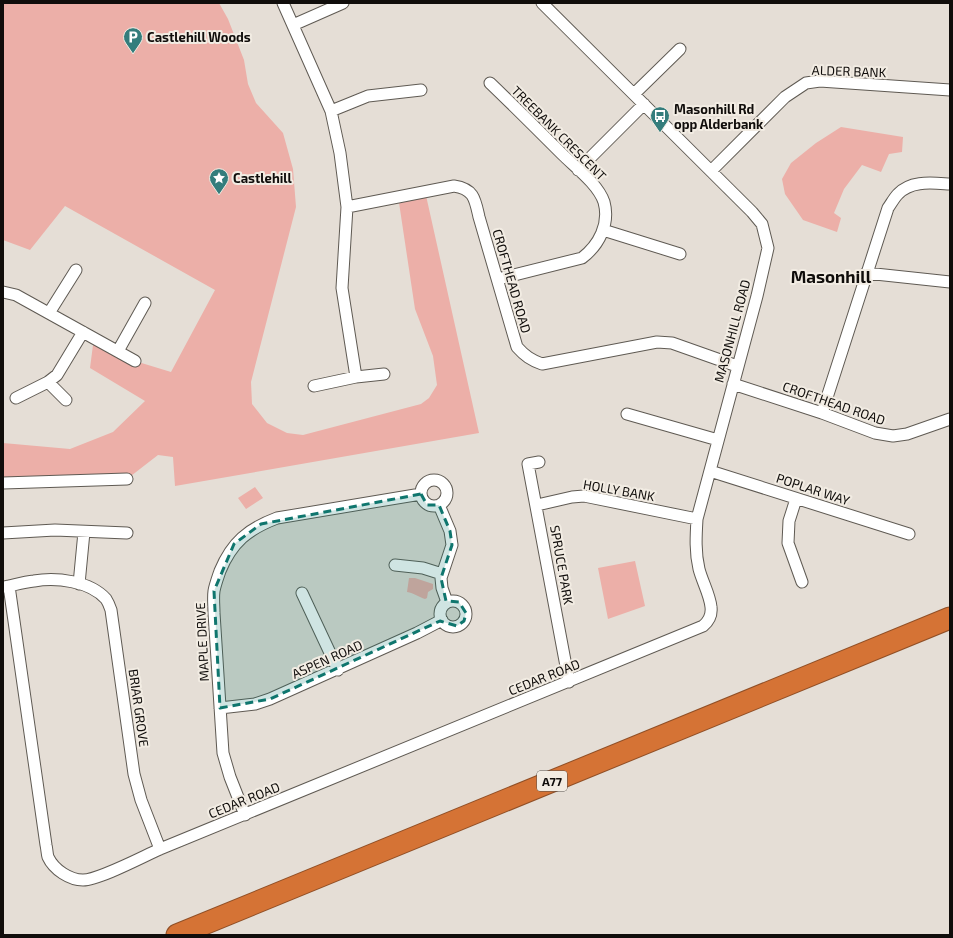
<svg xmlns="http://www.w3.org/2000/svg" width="953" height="938" viewBox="0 0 953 938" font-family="'Exo 2',sans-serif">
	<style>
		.green { fill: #ecafa8 }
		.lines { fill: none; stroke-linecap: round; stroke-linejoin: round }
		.street-casing { stroke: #5f5a53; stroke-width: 13 }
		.highway-casing { stroke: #904f26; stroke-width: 23 }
		.street { stroke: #fff; stroke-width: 11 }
		.highway { stroke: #d57335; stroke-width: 21 }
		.marked { fill: #0f766e; fill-opacity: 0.2; stroke: #0f766e; stroke-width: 3; stroke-dasharray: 8 5; stroke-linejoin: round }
		.labels { text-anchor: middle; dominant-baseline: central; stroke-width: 4; stroke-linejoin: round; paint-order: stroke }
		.shield { fill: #f2ece3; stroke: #54504c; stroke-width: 1 }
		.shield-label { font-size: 12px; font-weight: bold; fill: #100d0b }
		.poi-label { font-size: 13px; font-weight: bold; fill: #100d0b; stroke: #f2ece3; text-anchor: start }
		.street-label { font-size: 13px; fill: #100d0b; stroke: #f2ece3 }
		.district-label { font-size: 17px; font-weight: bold; fill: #100d0b; stroke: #f2ece3 }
	</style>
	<rect width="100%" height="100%" fill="#e5ded6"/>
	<path class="green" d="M3,3h216l9,16 16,41 4,24 8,19 27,30 10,36 3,38 -45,175 1,22 15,19 20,10 16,2 118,-31 8,-6 8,-13 -4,-29 -18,-47 -17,-113 27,-5 54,242 -304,53 -2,-29 -15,-2 -31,24 -124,4v-40l67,6 43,-17 32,-31 -55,-33 3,-23 25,6 17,10 36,11 44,-82 -150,-84 -35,44 -27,-10z
		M841,127l62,10 -1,15 -13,2 -8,18 -19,-7 -18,24 -10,24 7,5 -4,14 -34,-12 -18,-26 -3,-15 9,-16 25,-20z
		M255,487l8,11 -17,11 -8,-11z
		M635,561l10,45 -37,13 -10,-51z
		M409,578h6l18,6v5l-5,3 -1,6 -2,1c-6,-2 -11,-6 -18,-7z"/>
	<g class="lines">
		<g class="street-casing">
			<path id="street" d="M283,3l48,108 9,42 7,54 -5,81 14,89
				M293,25l50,-22
				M490,83c24,23 48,47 72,71 13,13 36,30 42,48 6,22 -5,43 -22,56l-84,21
				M634,94l46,-45
				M331,111l37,-15 53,-6
				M578,170l66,-66
				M711,171l74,-74 21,-14 14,-2 130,9
				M347,207l107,-21c20,3 21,13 25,31l38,130c8,9 14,13 25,17l115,-22 15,1 65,23
				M603,230l77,24
				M866,273l84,9
				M3,292l13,3 119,66
				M49,313l27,-43
				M118,351l27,-48
				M48,382l18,18
				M733,384l89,29 53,20 18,3 14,-2 43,-15
				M314,386l42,-9 28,-3
				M16,398l32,-16 9,-7 26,-43
				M822,413l66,-205c3,-4 6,-10 10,-14 13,-14 34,-11 52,-10
				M627,414l91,26
				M539,462l-11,2 41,218
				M710,471l199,63
				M421 493a13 13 0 1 1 26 0a13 13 0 1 1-26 0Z
				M3,483l124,-4
				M796,499l-7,22 -1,22 14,39
				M439,505l11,26 2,14 -11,33 1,10 5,14
				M537,505l35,-8 12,-1 113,23
				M3,533l52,-3 72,3
				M395,565l28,3 19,6
				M79,584l5,-52
				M9,586l37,259c1,4 1,9 2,12 6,13 22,23 35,23 16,0 61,-24 77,-31l543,-223c6,-5 9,-11 8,-19 -1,-12 -9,-26 -12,-38 -4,-17 -3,-33 -2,-50l60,-223 11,-48 -6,-24 -10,-12 -210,-209
				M4,587c10,-2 20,-5 30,-6 22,-4 56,0 72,18 2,3 4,8 5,11l23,164 7,26 19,49
				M302,593l36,77
				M440 614a13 13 0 1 1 26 0a13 13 0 1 1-26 0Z
				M220,708l35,-4 15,-5 147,-66 25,-13
				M245,815l-15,-38 -7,-24 -9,-140c0,-7 -1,-15 0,-22 1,-6 4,-14 6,-20 12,-29 28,-42 57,-53l144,-24"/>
		</g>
		<g class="highway-casing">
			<path id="highway" d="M177,935l773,-317"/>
		</g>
		<use href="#street" class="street"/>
		<use href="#highway" class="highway"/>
	</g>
	<path class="marked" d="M421,494l6,11h12l11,26 2,14 -11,33 5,23 13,1 7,11 -2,8 -7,5 -17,-5 -170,78 -50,9 -6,-117 20,-47 27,-20z"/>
	<defs>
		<g id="parking-pin" transform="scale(1)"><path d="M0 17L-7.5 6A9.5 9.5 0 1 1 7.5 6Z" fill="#347d7c" stroke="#f2ece3"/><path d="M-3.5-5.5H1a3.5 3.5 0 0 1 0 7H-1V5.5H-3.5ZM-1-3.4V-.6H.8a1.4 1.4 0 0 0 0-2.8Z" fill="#fff"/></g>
		<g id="bus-pin" transform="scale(1)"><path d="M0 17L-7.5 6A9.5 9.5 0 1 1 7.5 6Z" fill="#347d7c" stroke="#f2ece3"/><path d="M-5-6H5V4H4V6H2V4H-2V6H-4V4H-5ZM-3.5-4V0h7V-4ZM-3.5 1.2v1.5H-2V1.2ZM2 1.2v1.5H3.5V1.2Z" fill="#fff"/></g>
		<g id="sight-pin" transform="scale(1)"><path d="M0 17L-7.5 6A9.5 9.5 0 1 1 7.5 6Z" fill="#347d7c" stroke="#f2ece3"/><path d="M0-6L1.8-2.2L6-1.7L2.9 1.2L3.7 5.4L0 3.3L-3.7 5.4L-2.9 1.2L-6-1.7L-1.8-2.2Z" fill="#fff"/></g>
	</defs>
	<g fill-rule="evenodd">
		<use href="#parking-pin" x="133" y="37"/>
		<use href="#bus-pin" x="660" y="116"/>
		<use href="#sight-pin" x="219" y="178"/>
	</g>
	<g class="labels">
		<rect class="shield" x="537" y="771" width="30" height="20" rx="3"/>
		<g class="shield-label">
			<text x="552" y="781">A77</text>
		</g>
		<g class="poi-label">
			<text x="147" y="37">Castlehill Woods</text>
			<text x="674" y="109">Masonhill Rd<tspan x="674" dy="15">opp Alderbank</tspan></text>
			<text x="233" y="178">Castlehill</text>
		</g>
		<g class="street-label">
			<text transform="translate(849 71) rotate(2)">ALDER BANK</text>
			<text transform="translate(559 133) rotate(45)">TREEBANK CRESCENT</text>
			<text transform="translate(512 281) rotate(74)">CROFTHEAD ROAD</text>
			<text transform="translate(732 331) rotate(-75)">MASONHILL ROAD</text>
			<text transform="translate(834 403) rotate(19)">CROFTHEAD ROAD</text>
			<text transform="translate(813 489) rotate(18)">POPLAR WAY</text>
			<text transform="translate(619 490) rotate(10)">HOLLY BANK</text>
			<text transform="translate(562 565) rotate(80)">SPRUCE PARK</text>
			<text transform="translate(202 642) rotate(-93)">MAPLE DRIVE</text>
			<text transform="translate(327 659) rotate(-24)">ASPEN ROAD</text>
			<text transform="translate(544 677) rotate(-22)">CEDAR ROAD</text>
			<text transform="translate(139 708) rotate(82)">BRIAR GROVE</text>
			<text transform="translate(244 800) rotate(-22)">CEDAR ROAD</text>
		</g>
		<g class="district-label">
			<text x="831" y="276">Masonhill</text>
		</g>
	</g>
	<rect width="953" height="938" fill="none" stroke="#100d0b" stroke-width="8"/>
</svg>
